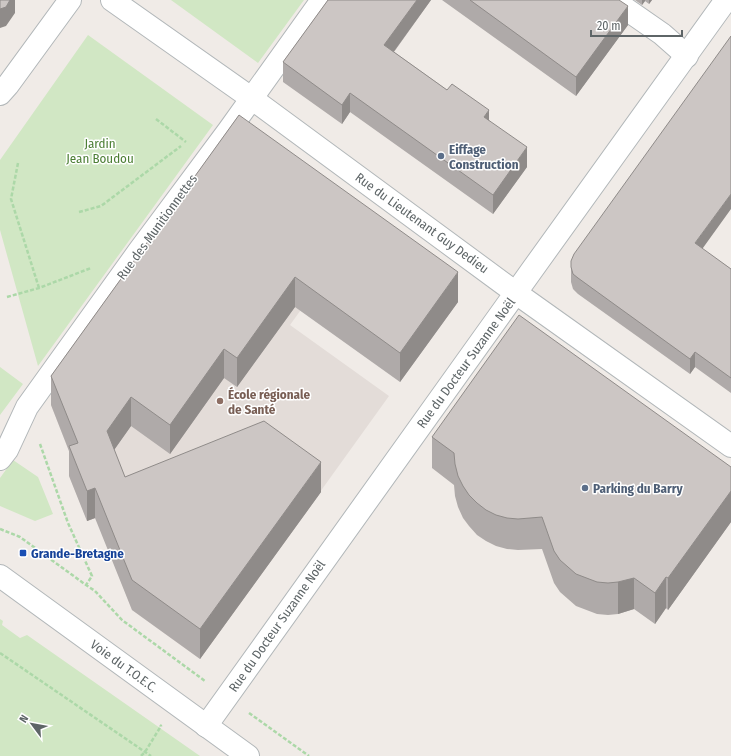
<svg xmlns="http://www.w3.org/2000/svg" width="731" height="756" viewBox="0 0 731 756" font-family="'Fira Sans Condensed',sans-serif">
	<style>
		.education { fill: #e3dcd8 }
		.green { fill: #d1e7c4 }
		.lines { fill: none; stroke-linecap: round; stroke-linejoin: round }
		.pedestrian-casing { stroke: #b2b7b9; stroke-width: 24 }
		.minor-casing { stroke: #b2b7b9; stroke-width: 24 }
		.tertiary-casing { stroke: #b2b7b9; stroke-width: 24 }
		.path { stroke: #acd8a8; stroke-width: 2.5; stroke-dasharray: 4 2; stroke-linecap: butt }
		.pedestrian { stroke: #fff; stroke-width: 22 }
		.minor { stroke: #fff; stroke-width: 22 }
		.tertiary { stroke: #fff; stroke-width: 22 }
		.wall { fill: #afaaa9 }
		.shaded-wall { fill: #8f8b89 }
		.building { fill: #ccc6c4; stroke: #8f8b89 }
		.service-dot { fill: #5c6f8a; stroke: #fff; stroke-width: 1.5 }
		.education-dot { fill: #8d6e63; stroke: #fff; stroke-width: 1.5 }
		.transit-dot { fill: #1a4fb4; stroke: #fff; stroke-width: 1.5 }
		.labels { text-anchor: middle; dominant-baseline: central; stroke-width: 3; stroke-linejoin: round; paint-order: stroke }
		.park-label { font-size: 13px; fill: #4c7f35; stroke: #fff }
		.service-label { font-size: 13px; font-weight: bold; fill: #4e5e75; stroke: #fff; text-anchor: start }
		.street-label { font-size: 13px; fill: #5e6567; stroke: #fff }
		.education-label { font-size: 13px; font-weight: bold; fill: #785e54; stroke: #fff; text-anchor: start }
		.transit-label { font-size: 13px; font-weight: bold; fill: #164399; stroke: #fff; text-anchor: start }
	</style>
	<rect width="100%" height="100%" fill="#f0ebe7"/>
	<path class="education" d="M313,293l-23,32 99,71 -189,263 -68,-49 -36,-92 -9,3 -9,-23 -9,-22 8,-4 -26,-67z"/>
	<path class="green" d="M171,0h133l-46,63z
		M88,35l125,90 -175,241 -38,-136v-70z
		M0,367l23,17 -23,31z
		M13,460l25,17 15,37 -18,7 -35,-15v-28z
		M0,619l3,2 -1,4 18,13 7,-3 173,121h-200z"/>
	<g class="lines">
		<g class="pedestrian-casing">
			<path id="pedestrian" d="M613,0l49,34 25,22
				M0,459l7,-9 20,-43 112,-156 90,-121 93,-130"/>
		</g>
		<g class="minor-casing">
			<path id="minor" d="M112,0l139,98 265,195 215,153
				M0,94l8,-9 62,-85
				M206,726l326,-456 194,-270"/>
		</g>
		<g class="tertiary-casing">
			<path id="tertiary" d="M0,576l248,180"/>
		</g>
		<path class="path" d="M156,119l30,23
			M18,163l-7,36 28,89
			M79,212l22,-6 80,-60
			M7,297l32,-9 52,-20
			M40,444l28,79 24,53 -6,9
			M0,529l20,8 66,48 9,6 27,29 83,61
			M0,653l151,103
			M249,713l60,43
			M141,756l4,-4 16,-26 -1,-1"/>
		<use href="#pedestrian" class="pedestrian"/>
		<use href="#minor" class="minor"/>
		<use href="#tertiary" class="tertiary"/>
	</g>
	<path class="wall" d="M328,0h103l-37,52 95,68 38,47 -34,47 -143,-102 -8,12 -59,-42v-20z
		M442,0h177l9,25 -52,71z
		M635,0h17l-3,4 -4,-3 -3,4z
		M239,115l219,187 -58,80 -105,-75 -58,80 -13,-9 -54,76 -39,-28 -17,24 11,27 196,15 -121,167 -68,-49 -37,-92 -8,3 -18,-45v-25l-18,-46v-29z
		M702,249l29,20v124l-36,-26 -5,7 -112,-80 -5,-5 -2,-7v-15z
		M432,437l299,30v55l-63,88 -2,-2 -11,16 -21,-15 -16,5 -10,1 -11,-1 -21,-8 -16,-14 -6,-9 -12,-34 -24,1 -11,-1 -11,-3 -10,-5 -9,-6 -8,-9 -6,-8 -5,-11 -3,-11 -1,-11 -22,-17z"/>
	<path class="shaded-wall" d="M10,0h5v13l-9,13 -6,2v-19z
		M417,0h14l-47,65v-20z
		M642,0h3v1l-3,4z
		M649,0h3l-3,4z
		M628,6v19l-52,71v-19z
		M350,93v19l-8,12v-19z
		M489,110v19l-5,-12z
		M527,147v20l-34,47v-19z
		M731,194v15l-36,50v-16z
		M458,272v30l-58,80v-29z
		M295,277v30l-58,80v-29z
		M224,349v29l-54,76v-29z
		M695,352v15l-5,7v-15z
		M131,397v29l-24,34v-29z
		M321,462v30l-121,167v-30z
		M95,488v30l-8,3v-30z
		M731,491v31l-63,88v-32z
		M666,577v31l-11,16v-31z
		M634,578v31l-16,5v-32z"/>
	<path class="building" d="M0,0h10l-4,7 -6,2z
		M328,0h89l-33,45 63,45 5,-6 37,26 -5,7 43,30 -34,48 -143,-102 -8,12 -59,-43z
		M470,0h149l9,6 -52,71z
		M731,36v158l-36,49 36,26v109l-36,-26 -5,7 -112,-81 -5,-4 -2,-7v-6l3,-7z
		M239,115l219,157 -58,81 -105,-76 -58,81 -13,-9 -54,76 -39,-28 -24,34 18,46 139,-56 57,41 -121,167 -68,-49 -37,-92 -8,3 -18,-45 9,-3 -27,-67z
		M519,315l212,152v24l-63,87 -2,-1 -11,16 -21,-15 -16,4 -10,1 -11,-1 -21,-8 -16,-14 -6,-9 -12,-34 -24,2 -11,-1 -11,-3 -10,-5 -9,-7 -8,-8 -6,-9 -5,-10 -3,-12 -1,-11 -22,-16z"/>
	<g class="service-dot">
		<circle cx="441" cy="156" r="4"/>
		<circle cx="585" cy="488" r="4"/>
	</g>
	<circle class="education-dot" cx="220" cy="401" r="4"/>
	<rect class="transit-dot" x="19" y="549" width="8" height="8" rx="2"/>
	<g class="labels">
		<g class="park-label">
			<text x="100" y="143">Jardin<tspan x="100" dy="15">Jean Boudou</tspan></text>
		</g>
		<g class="service-label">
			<text x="449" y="149">Eiffage<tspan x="449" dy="15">Construction</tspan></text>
			<text x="593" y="488">Parking du Barry</text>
		</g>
		<g class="street-label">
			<text transform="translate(422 223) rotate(36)">Rue du Lieutenant Guy Dedieu</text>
			<text transform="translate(157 227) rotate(-54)">Rue des Munitionnettes</text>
			<text transform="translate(466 363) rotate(-54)">Rue du Docteur Suzanne Noël</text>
			<text transform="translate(277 626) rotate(-55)">Rue du Docteur Suzanne Noël</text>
			<text transform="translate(124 666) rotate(36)">Voie du T.O.E.C.</text>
		</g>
		<g class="education-label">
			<text x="228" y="394">École régionale<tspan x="228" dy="15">de Santé</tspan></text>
		</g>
		<g class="transit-label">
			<text x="31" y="553">Grande-Bretagne</text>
		</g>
	</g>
	<g transform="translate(32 724) rotate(302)" stroke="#ffffff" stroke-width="3" paint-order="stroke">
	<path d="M0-3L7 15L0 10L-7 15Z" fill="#5e6567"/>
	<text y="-6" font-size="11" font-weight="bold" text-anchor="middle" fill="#5e6567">N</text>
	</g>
	<path d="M591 30v6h91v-6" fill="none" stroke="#5e6567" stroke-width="2"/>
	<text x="597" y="30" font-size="12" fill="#5e6567" stroke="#ffffff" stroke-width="3" paint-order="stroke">20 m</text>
</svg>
